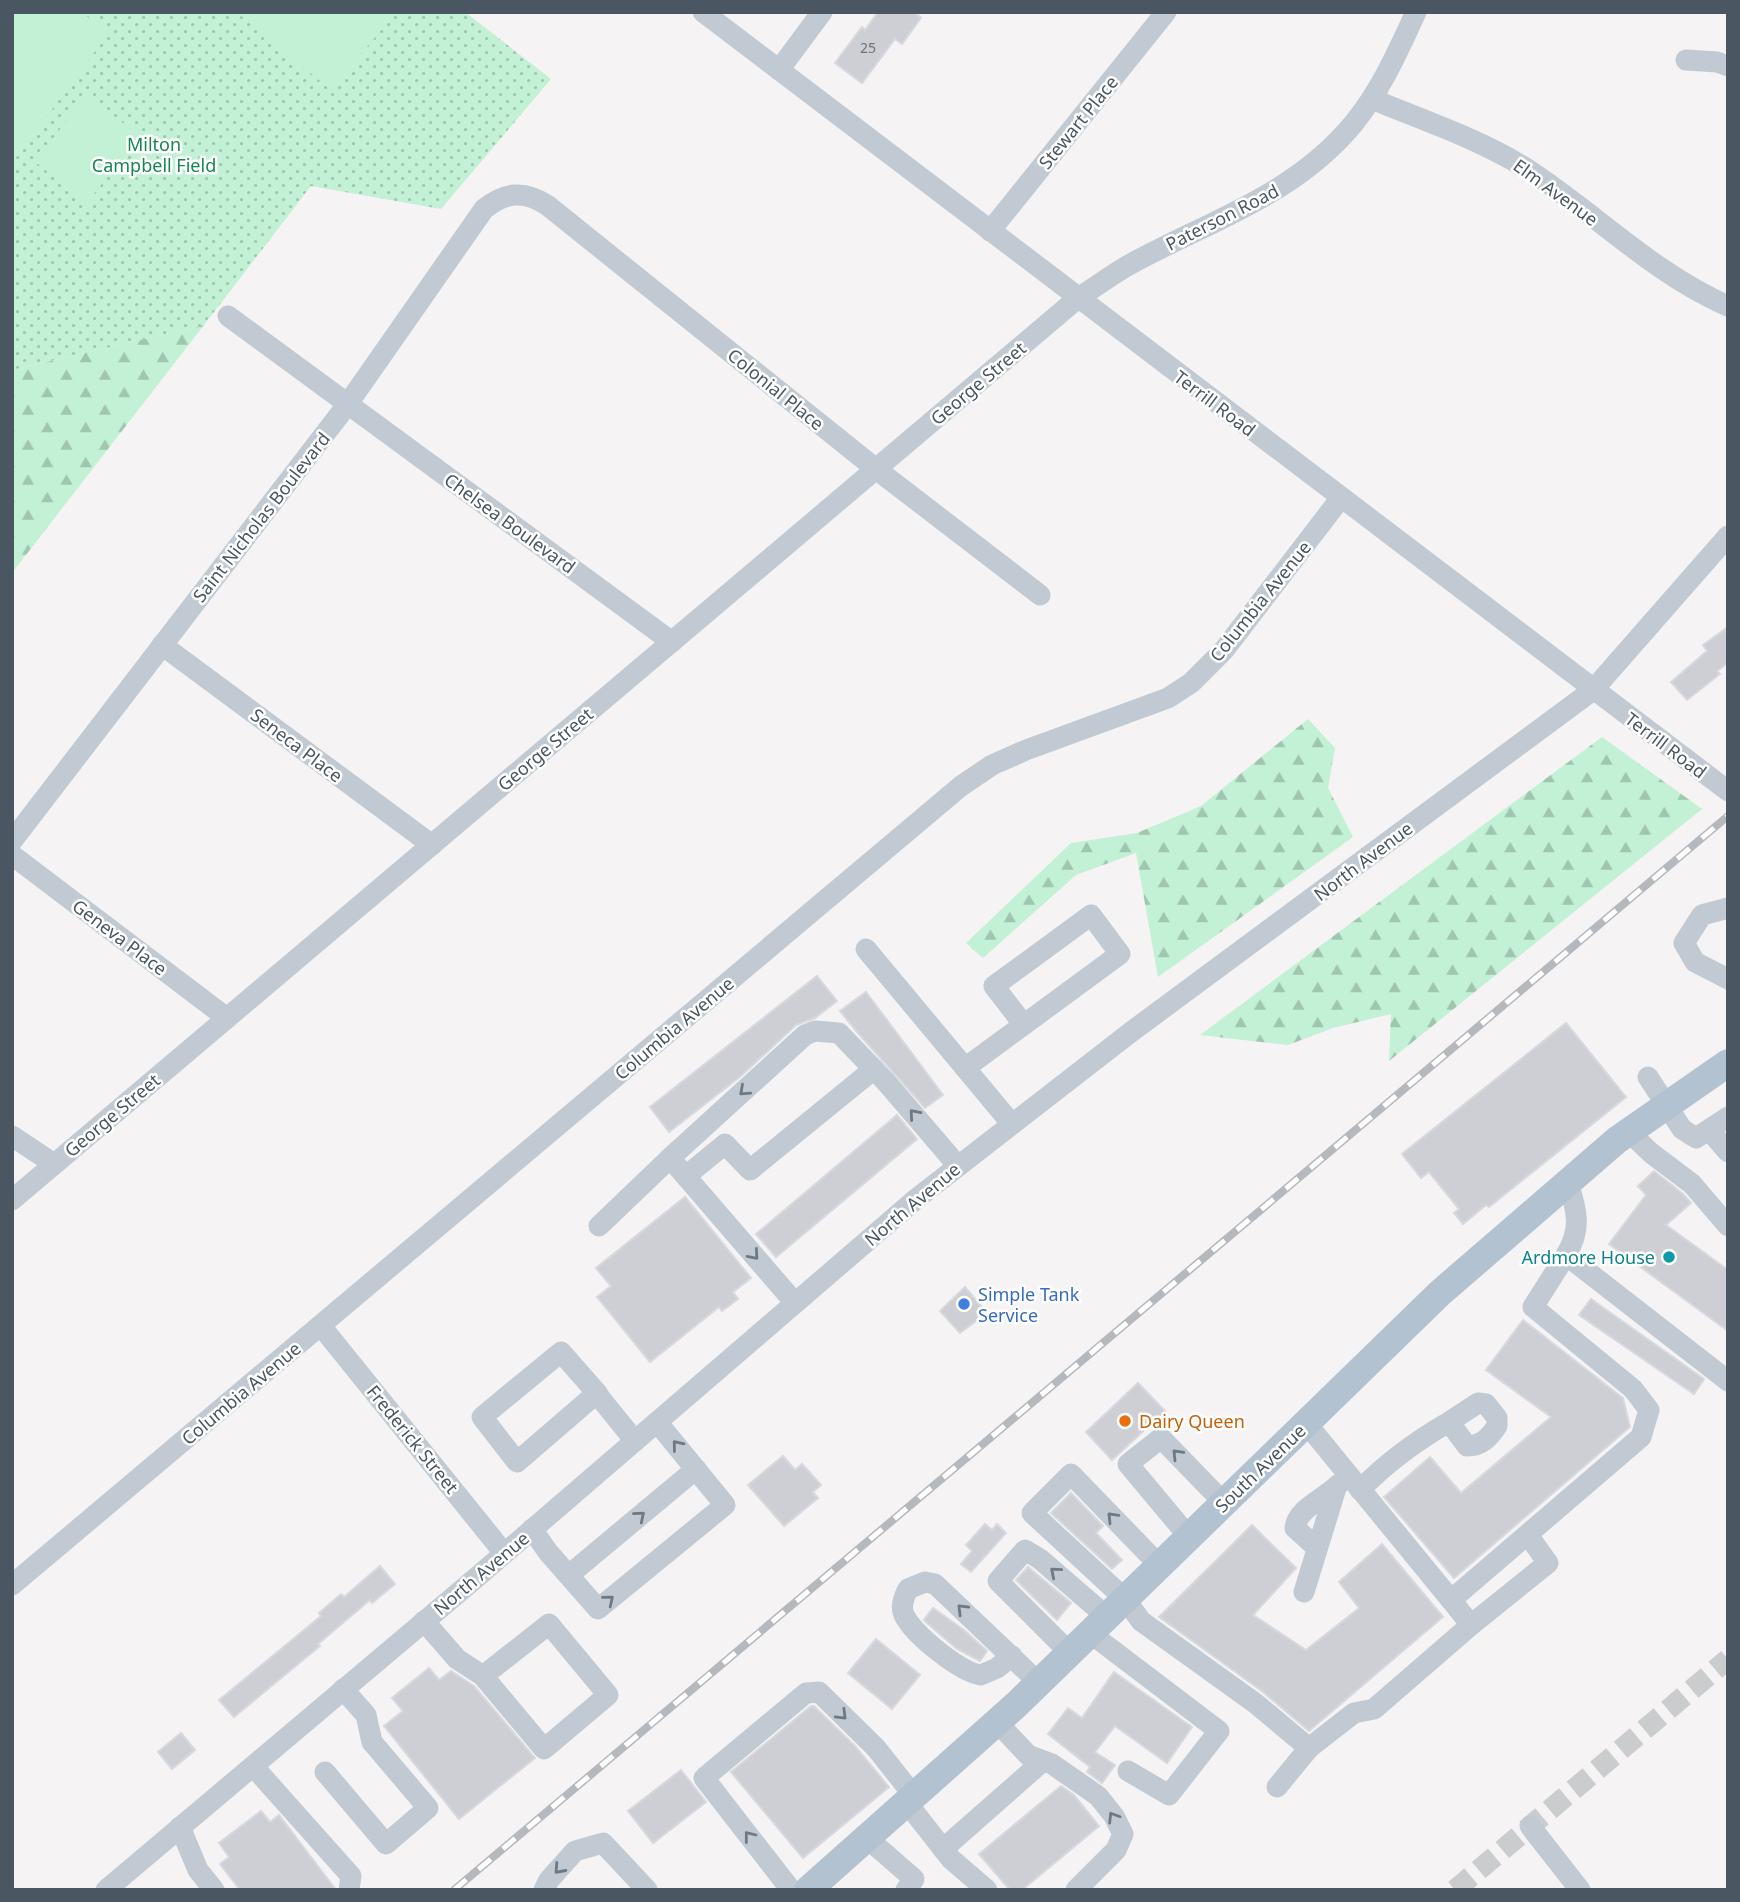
<svg xmlns="http://www.w3.org/2000/svg" width="1740" height="1902" viewBox="0 0 1740 1902" font-family="'Noto Sans',sans-serif">
	<style>
		.forest { fill: url(#forest-firs) }
		.park { fill: url(#park-dots) }
		.pitch { fill: #c3f1d5 }
		.building { fill: #cdcfd5; stroke: #d7d9de; stroke-width: 2 }
		.lines { fill: none; stroke-linecap: round; stroke-linejoin: round }
		.minor-tunnel { stroke: #caccce; stroke-width: 21; stroke-dasharray: 21 10; stroke-linecap: butt }
		.minor { stroke: #c1cad2; stroke-width: 21 }
		.major { stroke: #b3c2d1; stroke-width: 28 }
		.rail-casing { stroke: #b5b8bd; stroke-width: 8 }
		.rail { stroke: #fff; stroke-width: 5; stroke-dasharray: 16; stroke-linecap: butt }
		.oneway { stroke: #6e7983 }
		.culture-dot { fill: #0f9aa8; stroke: #fff; stroke-width: 2.5 }
		.shop-dot { fill: #3f7fe0; stroke: #fff; stroke-width: 2.5 }
		.food-dot { fill: #e8710a; stroke: #fff; stroke-width: 2.5 }
		.labels { text-anchor: middle; dominant-baseline: central; stroke-width: 5; stroke-linejoin: round; paint-order: stroke }
		.number-label { font-size: 14px; fill: #6b747e }
		.street-label { font-size: 18px; fill: #4a5661; stroke: #fff }
		.park-label { font-size: 18px; fill: #17864f; stroke: #fff }
		.culture-label { font-size: 18px; fill: #0d838f; stroke: #fff; text-anchor: end }
		.shop-label { font-size: 18px; fill: #366cbe; stroke: #fff; text-anchor: start }
		.food-label { font-size: 18px; fill: #c56008; stroke: #fff; text-anchor: start }
	</style>
	<defs>
		<pattern id="forest-firs" width="22" height="20" patternUnits="userSpaceOnUse" patternTransform="scale(1.75)"><rect width="22" height="20" fill="#c3f1d5"/><path d="M5 1l3.5 6h-7zM16 11l3.5 6h-7z" fill="#a0c6b0"/></pattern>
		<pattern id="park-dots" width="8" height="8" patternUnits="userSpaceOnUse" patternTransform="scale(1.75)"><rect width="8" height="8" fill="#c3f1d5"/><path d="M2 2h.1M6 6h.1" fill="none" stroke="#a0c6b0" stroke-width="1.8" stroke-linecap="round"/></pattern>
	</defs>
	<rect width="100%" height="100%" fill="#f5f3f3"/>
	<!-- forest -->
	<g class="forest">
		<polygon points="204,325 12,573 12,370"/>
		<polygon points="1308,719 1335,748 1328,788 1353,837 1158,977 1136,853 1076,875 983,958 966,943 1071,843 1137,833 1201,806"/>
		<polygon points="1602,737 1702,809 1389,1061 1391,1014 1333,1028 1288,1045 1200,1035"/>
	</g>
	<!-- park -->
	<polygon class="park" points="12,12 465,12 551,79 441,209 311,186 204,325 12,370"/>
	<!-- pitch -->
	<g class="pitch">
		<polygon points="12,12 81,12 109,33 12,163"/>
		<polygon points="244,12 396,12 331,90 241,16"/>
		<polygon points="86,95 139,135 88,202 35,162"/>
	</g>
	<!-- building -->
	<g class="building">
		<polygon points="878,12 914,12 921,18 902,44 895,39 862,83 835,63 862,27 865,30"/>
		<polygon points="1728,627 1728,663 1717,671 1720,674 1687,700 1671,682 1707,651 1703,645"/>
		<polygon points="817,976 837,1001 815,1018 796,1025 741,1076 669,1132 650,1107"/>
		<polygon points="866,992 943,1095 925,1108 857,1032 840,1011"/>
		<polygon points="1566,1023 1626,1097 1489,1207 1486,1205 1463,1224 1454,1213 1459,1209 1429,1172 1421,1178 1402,1154"/>
		<polygon points="897,1115 917,1139 776,1257 756,1234"/>
		<polygon points="1654,1171 1683,1194 1691,1203 1666,1225 1728,1270 1728,1331 1609,1244 1646,1195 1638,1186"/>
		<polygon points="685,1197 751,1278 733,1292 738,1299 722,1311 719,1307 650,1362 597,1297 611,1286 596,1268"/>
		<polygon points="965,1287 987,1313 960,1333 940,1311"/>
		<polygon points="1591,1299 1704,1379 1694,1394 1579,1315"/>
		<polygon points="1523,1320 1623,1398 1630,1427 1454,1578 1384,1497 1430,1457 1461,1493 1551,1417 1486,1370"/>
		<polygon points="1138,1383 1165,1411 1112,1460 1086,1432"/>
		<polygon points="783,1456 795,1470 802,1464 821,1485 813,1492 818,1498 784,1526 748,1485"/>
		<polygon points="1071,1493 1103,1526 1096,1533 1122,1560 1112,1569 1051,1513"/>
		<polygon points="985,1524 992,1530 997,1524 1006,1533 971,1572 961,1564 972,1551 966,1545"/>
		<polygon points="1252,1525 1296,1568 1253,1615 1306,1650 1359,1608 1339,1582 1382,1544 1443,1617 1309,1731 1263,1692 1159,1617"/>
		<polygon points="380,1566 395,1584 372,1603 370,1600 318,1644 320,1646 234,1717 219,1700 321,1616 319,1613 341,1594 344,1597"/>
		<polygon points="1028,1567 1071,1603 1057,1620 1016,1580"/>
		<polygon points="933,1608 964,1630 987,1651 980,1661 957,1649 927,1623 924,1620"/>
		<polygon points="876,1639 920,1675 892,1709 848,1673"/>
		<polygon points="429,1668 439,1680 451,1671 474,1686 535,1758 459,1819 384,1726 403,1711 392,1698"/>
		<polygon points="1114,1672 1192,1727 1167,1763 1115,1726 1095,1752 1115,1765 1102,1783 1087,1772 1090,1767 1048,1734 1068,1708 1082,1718"/>
		<polygon points="811,1706 814,1706 855,1746 889,1787 803,1858 731,1772"/>
		<polygon points="181,1733 195,1750 172,1769 158,1752"/>
		<polygon points="681,1770 706,1802 653,1843 628,1811"/>
		<polygon points="1061,1786 1074,1795 1099,1826 1022,1890 1010,1890 979,1854"/>
		<polygon points="261,1811 270,1822 279,1815 336,1890 240,1890 220,1864 229,1857 219,1843"/>
	</g>
	<g class="lines">
		<!-- minor-tunnel -->
		<polyline class="minor-tunnel" points="1455,1890 1728,1659"/>
		<!-- minor -->
		<g class="minor">
			<polyline points="703,12 1728,791"/>
			<polyline points="1686,60 1717,62 1728,66"/>
			<polyline points="779,70 822,12"/>
			<path d="M1372 99C1422 120 1477 138 1524 167 1593 211 1652 273 1728 306"/>
			<polyline points="990,231 1166,12"/>
			<polyline points="228,316 672,642"/>
			<polyline points="162,645 432,845"/>
			<path d="M12 841 347 405 484 209C505 192 524 190 547 205L876 469 1040 595"/>
			<polyline points="12,855 227,1018"/>
			<polyline points="1728,908 1702,915 1684,943 1695,962 1728,979"/>
			<polyline points="866,949 1011,1123"/>
			<polyline points="965,1068 1120,954 1091,915 994,986 1024,1025"/>
			<polyline points="1648,1077 1682,1129 1696,1138 1728,1117"/>
			<polyline points="1709,1130 1728,1152"/>
			<polyline points="1629,1132 1651,1153 1692,1184 1728,1226"/>
			<polyline points="12,1136 54,1164"/>
			<polyline points="686,1176 725,1144 750,1170 874,1069"/>
			<path d="M1568 1183C1577 1210 1582 1229 1566 1255L1728 1381"/>
			<path d="M12 1200 1078 298C1094 288 1110 276 1127 266 1208 221 1293 197 1354 123 1381 90 1398 51 1416 12"/>
			<polyline points="599,1226 670,1158"/>
			<polyline points="795,1303 670,1158 805,1035 815,1031 839,1033 886,1082 958,1166"/>
			<polyline points="321,1326 504,1553"/>
			<polyline points="597,1393 517,1462 482,1417 561,1352 597,1393 601,1399 635,1441"/>
			<polyline points="1306,1423 1451,1600 1641,1437 1649,1410 1633,1389 1533,1307 1566,1255"/>
			<path d="M1360 1490C1386 1463 1416 1441 1449 1422L1467 1446C1481 1446 1489 1438 1497 1426V1418L1486 1404 1478 1403 1449 1422"/>
			<polyline points="532,1529 548,1552 598,1609 725,1505 657,1422"/>
			<polyline points="1189,1537 1128,1464 1161,1438 1224,1503"/>
			<path d="M1317 1548 1295 1528C1297 1508 1326 1498 1339 1484"/>
			<polyline points="1160,1566 1071,1474 1032,1513 1125,1599 1141,1621 1255,1703 1309,1748 1354,1713 1374,1709 1471,1625 1451,1600"/>
			<polyline points="569,1575 696,1469"/>
			<polyline points="12,1585 961,786 992,765 1026,750 1168,698 1191,683 1224,650 1340,499"/>
			<polyline points="1304,1592 1336,1488"/>
			<polyline points="424,1621 457,1659 483,1676 549,1624 608,1695 544,1749 483,1676"/>
			<polyline points="1471,1625 1548,1563 1528,1535"/>
			<polyline points="1090,1633 1219,1731 1169,1795 1128,1771"/>
			<polyline points="1070,1653 998,1581 1025,1550 1040,1559 1107,1617"/>
			<path d="M1012 1656 997 1668 981 1675C960 1672 914 1635 904 1615 900 1606 904 1597 908 1589L925 1582 935 1584 1039 1683"/>
			<polyline points="997,1722 1028,1755 1052,1764 1098,1796 1114,1816 1123,1834 1116,1850 1076,1890"/>
			<polyline points="253,1766 351,1876 349,1890"/>
			<polyline points="325,1772 386,1844 428,1808 372,1742 366,1715 343,1689"/>
			<polyline points="1277,1787 1309,1748"/>
			<polyline points="907,1803 951,1859 987,1890"/>
			<polyline points="1530,1826 1580,1890"/>
			<polyline points="180,1827 198,1870 214,1890"/>
			<polyline points="867,1838 914,1879 906,1890"/>
			<polyline points="943,1849 1043,1761"/>
			<polyline points="106,1890 477,1577 916,1199 1131,1032 1593,690 1728,536"/>
			<polyline points="544,1890 549,1880 575,1851 603,1843 647,1890"/>
			<polyline points="791,1890 704,1778 806,1693 819,1692 876,1748 914,1796"/>
		</g>
		<!-- major -->
		<polyline class="major" points="808,1890 1016,1705 1440,1293 1617,1140 1728,1063"/>
		<!-- rail casing -->
		<g class="rail-casing">
			<polyline id="rail" points="454,1890 1728,816"/>
		</g>
		<!-- rail -->
		<use href="#rail" class="rail"/>
	</g>
	<!-- one-way arrows -->
	<defs><path id="oneway-chevron" d="M-2-3.5L2.5 0L-2 3.5" fill="none" stroke-width="1.6" stroke-linecap="round" stroke-linejoin="round" transform="scale(1.75)"/></defs>
	<g class="oneway">
		<use href="#oneway-chevron" transform="translate(744 1091) rotate(138)"/>
		<use href="#oneway-chevron" transform="translate(914 1114) rotate(-131)"/>
		<use href="#oneway-chevron" transform="translate(754 1255) rotate(49)"/>
		<use href="#oneway-chevron" transform="translate(677 1445) rotate(-129)"/>
		<use href="#oneway-chevron" transform="translate(1177 1454) rotate(-134)"/>
		<use href="#oneway-chevron" transform="translate(640 1516) rotate(-40)"/>
		<use href="#oneway-chevron" transform="translate(1112 1517) rotate(-134)"/>
		<use href="#oneway-chevron" transform="translate(1055 1572) rotate(-139)"/>
		<use href="#oneway-chevron" transform="translate(609 1600) rotate(-39)"/>
		<use href="#oneway-chevron" transform="translate(962 1609) rotate(-135)"/>
		<use href="#oneway-chevron" transform="translate(842 1715) rotate(45)"/>
		<use href="#oneway-chevron" transform="translate(1113 1817) rotate(-122)"/>
		<use href="#oneway-chevron" transform="translate(749 1836) rotate(-128)"/>
		<use href="#oneway-chevron" transform="translate(559 1869) rotate(132)"/>
	</g>
	<!-- markers -->
	<circle class="culture-dot" cx="1669" cy="1257" r="7"/>
	<circle class="shop-dot" cx="964" cy="1304" r="7"/>
	<circle class="food-dot" cx="1125" cy="1421" r="7"/>
	<g class="labels">
		<!-- number labels -->
		<g class="number-label">
			<text x="868" y="47">25</text>
		</g>
		<!-- street labels -->
		<g class="street-label">
			<text transform="translate(1078 122) rotate(-51)">Stewart Place</text>
			<text transform="translate(1556 192) rotate(36)">Elm Avenue</text>
			<text transform="translate(1222 217) rotate(-27)">Paterson Road</text>
			<text transform="translate(978 383) rotate(-40)">George Street</text>
			<text transform="translate(776 389) rotate(39)">Colonial Place</text>
			<text transform="translate(1215 403) rotate(37)">Terrill Road</text>
			<text transform="translate(261 517) rotate(-52)">Saint Nicholas Boulevard</text>
			<text transform="translate(510 523) rotate(36)">Chelsea Boulevard</text>
			<text transform="translate(1260 601) rotate(-51)">Columbia Avenue</text>
			<text transform="translate(297 745) rotate(37)">Seneca Place</text>
			<text transform="translate(1666 745) rotate(37)">Terrill Road</text>
			<text transform="translate(545 749) rotate(-40)">George Street</text>
			<text transform="translate(1363 861) rotate(-37)">North Avenue</text>
			<text transform="translate(120 937) rotate(37)">Geneva Place</text>
			<text transform="translate(674 1028) rotate(-40)">Columbia Avenue</text>
			<text transform="translate(112 1115) rotate(-40)">George Street</text>
			<text transform="translate(912 1204) rotate(-40)">North Avenue</text>
			<text transform="translate(241 1393) rotate(-40)">Columbia Avenue</text>
			<text transform="translate(413 1439) rotate(51)">Frederick Street</text>
			<text transform="translate(1260 1468) rotate(-44)">South Avenue</text>
			<text transform="translate(481 1573) rotate(-40)">North Avenue</text>
		</g>
		<!-- park labels -->
		<g class="park-label">
			<text x="154" y="144">Milton<tspan x="154" dy="21">Campbell Field</tspan></text>
		</g>
		<!-- culture labels -->
		<g class="culture-label">
			<text x="1655" y="1257">Ardmore House</text>
		</g>
		<!-- shop labels -->
		<g class="shop-label">
			<text x="978" y="1294">Simple Tank<tspan x="978" dy="21">Service</tspan></text>
		</g>
		<!-- food labels -->
		<g class="food-label">
			<text x="1139" y="1421">Dairy Queen</text>
		</g>
	</g>
	<!-- border -->
	<rect width="1740" height="1902" fill="none" stroke="#4a5661" stroke-width="28"/>
</svg>
